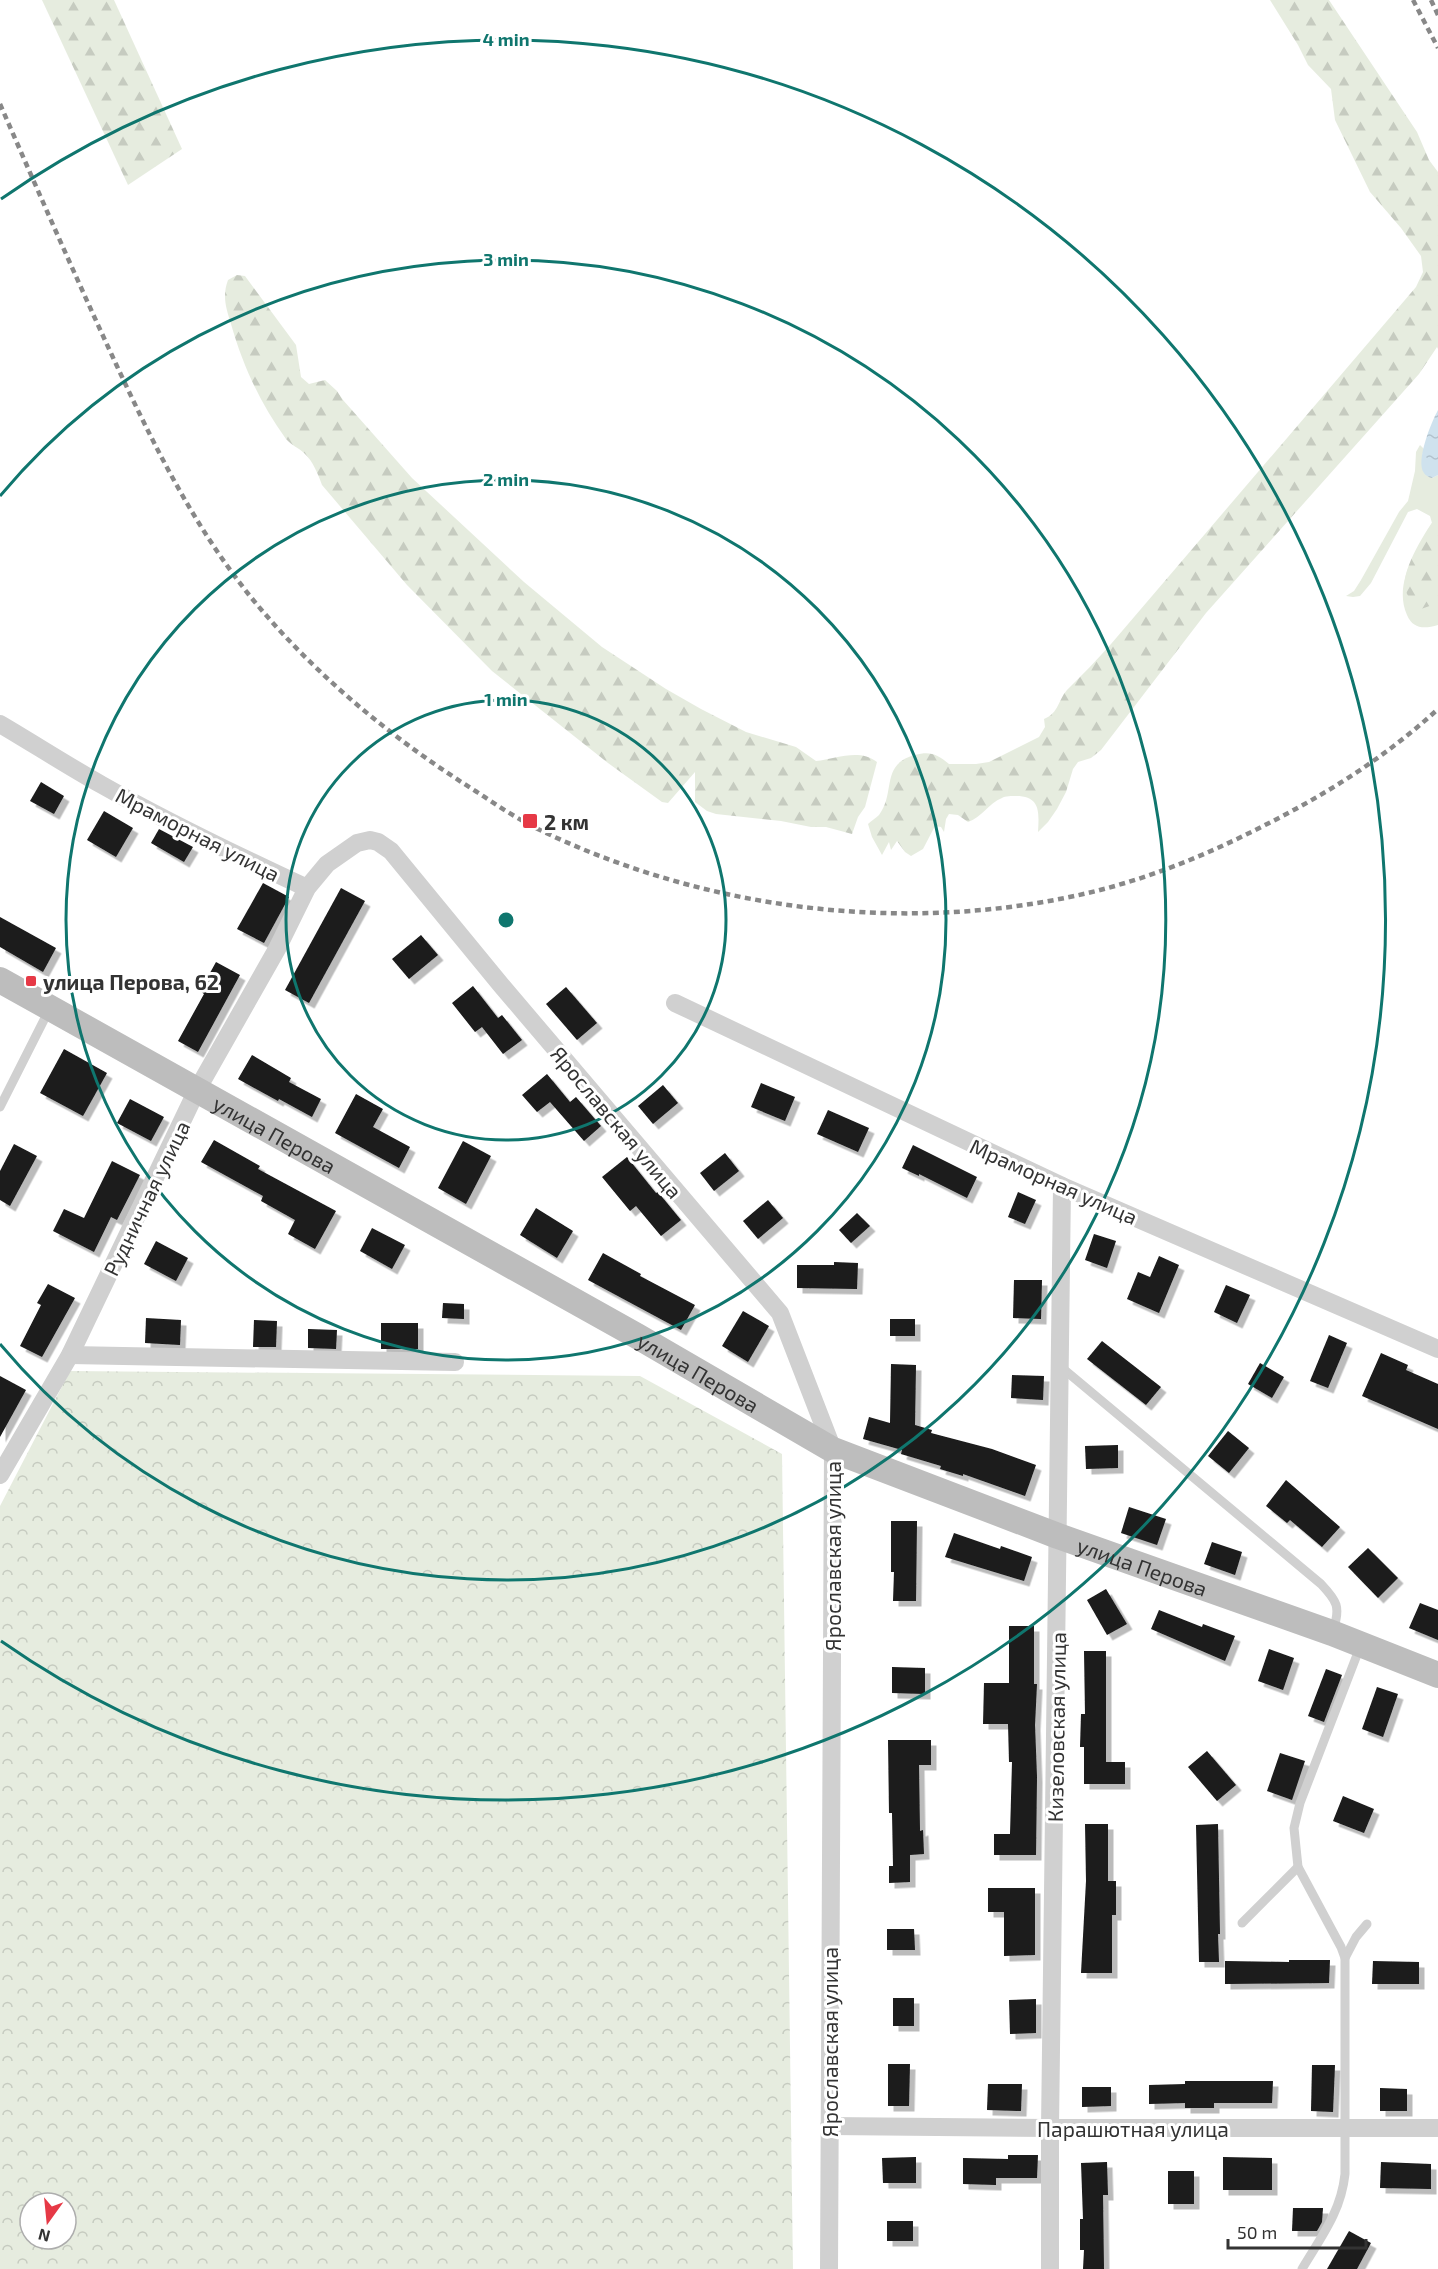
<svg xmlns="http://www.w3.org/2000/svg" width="1438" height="2269" viewBox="0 0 1438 2269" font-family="'Exo 2',sans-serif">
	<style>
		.green { fill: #e6ecdf }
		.forest { fill: url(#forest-firs) }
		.park { fill: url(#park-crowns); fill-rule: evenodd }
		.water { fill: url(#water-ripples) }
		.building { fill: #1a1a1a; filter: url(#shadow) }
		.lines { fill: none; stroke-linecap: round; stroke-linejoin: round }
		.service { stroke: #d0d0d0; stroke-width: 9 }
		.minor { stroke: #d0d0d0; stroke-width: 18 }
		.secondary { stroke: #bdbdbd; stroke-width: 26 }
		.rail { stroke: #888; stroke-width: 4.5; stroke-dasharray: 6 4.5; stroke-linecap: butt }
		.ring { fill: none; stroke: #0f766e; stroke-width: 3 }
		.poi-dot { fill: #e63946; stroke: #fff; stroke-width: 2 }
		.labels { text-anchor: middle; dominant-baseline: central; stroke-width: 6; stroke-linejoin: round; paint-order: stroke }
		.poi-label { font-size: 21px; font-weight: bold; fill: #333; stroke: #fff; text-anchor: start }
		.street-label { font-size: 21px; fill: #333; stroke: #fff }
		.centre { fill: #0f766e; stroke: #fff; stroke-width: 3 }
		.ring-label { font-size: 18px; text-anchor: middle; font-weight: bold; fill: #0f766e; stroke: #fff; stroke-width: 6; stroke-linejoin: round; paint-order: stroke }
	</style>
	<defs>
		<pattern id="forest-firs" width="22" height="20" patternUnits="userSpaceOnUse" patternTransform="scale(1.5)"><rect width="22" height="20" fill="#e6ecdf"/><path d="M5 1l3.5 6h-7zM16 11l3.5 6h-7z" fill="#c6cbc0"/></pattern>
		<pattern id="park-crowns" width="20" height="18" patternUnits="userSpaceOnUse" patternTransform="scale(1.5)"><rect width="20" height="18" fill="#e6ecdf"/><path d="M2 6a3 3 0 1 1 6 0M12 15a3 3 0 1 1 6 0" fill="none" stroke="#c6cbc0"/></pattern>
		<pattern id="water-ripples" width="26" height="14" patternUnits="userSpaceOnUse" patternTransform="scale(1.5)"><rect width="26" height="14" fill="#cfe2ee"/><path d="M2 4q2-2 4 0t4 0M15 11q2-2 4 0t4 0" fill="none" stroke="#b2c2cd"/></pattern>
		<filter id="shadow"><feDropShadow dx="5.5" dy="5.5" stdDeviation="0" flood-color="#0004"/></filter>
	</defs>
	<rect width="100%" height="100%" fill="#fff"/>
	<!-- green -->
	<path class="green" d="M1420 445 1424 449 1422 456 1432 478 1438 475V625C1424 629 1413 629 1407 615 1393 584 1417 549 1432 523L1430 516 1417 509 1408 512 1371 583 1360 596 1353 597 1346 596 1354 591 1361 580 1399 512 1408 501 1415 471 1416 452Z"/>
	<!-- forest -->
	<g class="forest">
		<polygon points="42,0 114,0 182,149 128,185"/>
		<path d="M1270 0H1329L1417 132 1429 160 1438 172V349L1437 347 1419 374 1206 613 1101 750 1091 758 1078 762 1073 769 1066 792 1057 809 1048 822 1038 832C1039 813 1041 796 1016 796 1012 796 1005 796 1002 798 989 803 981 818 968 822L958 815 949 814 946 819 944 832 941 827 935 826 923 849 911 856 905 852 897 841 891 850 889 842 882 855 872 837 868 824C871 821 876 818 879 815 896 793 880 764 915 755 930 751 937 754 949 764H976L989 762 1039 737 1045 727 1044 719C1059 713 1058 700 1067 690 1082 675 1097 660 1111 644L1416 287 1423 272 1421 256 1401 228 1370 192 1335 120 1331 89 1308 65 1298 45Z"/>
		<path d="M237 275 245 276 296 345 301 377 309 384 325 380 337 391 343 400 412 478 524 582 602 647 666 689 701 709 746 732 796 747 816 761C836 759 859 748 877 762L865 807 858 817 852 834 826 827H811L781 821 716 814 707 811 695 802V772L668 803 662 802 608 763 492 671 407 585 322 485C318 474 313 461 304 453 299 448 291 445 286 439 260 403 243 366 231 324 226 308 222 296 228 280Z"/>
		<path d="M1438 514V603L1421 609C1414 603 1406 597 1405 587 1402 568 1427 529 1438 514Z"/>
	</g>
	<!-- park -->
	<path class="park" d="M70 1371 640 1376 782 1454 793 2269H0V1506ZM30 2203H66V2239H30Z"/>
	<!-- water -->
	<path class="water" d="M1438 410V475L1432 478C1430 478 1425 475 1424 473 1415 461 1432 421 1438 410Z"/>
	<!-- building -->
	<g class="building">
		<polygon points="41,782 64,796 54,814 30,801"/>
		<polygon points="104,811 133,828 116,857 87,840"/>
		<polygon points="159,829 193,847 184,862 151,843"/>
		<polygon points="263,883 289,897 264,943 237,929"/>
		<polygon points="341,888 365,901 309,1003 285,990"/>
		<polygon points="0,917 56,948 43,972 0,947"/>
		<polygon points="421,935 438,955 409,979 392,959"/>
		<polygon points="216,962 240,975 198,1052 178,1041 204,994 200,991"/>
		<polygon points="473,986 498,1018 502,1015 522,1040 503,1054 482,1027 475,1032 452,1003"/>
		<polygon points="566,987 597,1023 577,1040 546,1004"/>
		<polygon points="64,1049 107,1073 83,1116 40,1093"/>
		<polygon points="252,1055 291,1078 289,1082 321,1099 312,1117 279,1099 278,1101 238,1079"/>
		<polygon points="547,1074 570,1102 576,1097 601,1126 584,1141 550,1102 537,1112 522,1095"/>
		<polygon points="761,1083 795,1097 785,1121 751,1107"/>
		<polygon points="663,1085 678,1103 653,1124 638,1106"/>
		<polygon points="356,1094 383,1109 373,1127 410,1147 399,1168 335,1133"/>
		<polygon points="130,1099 164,1117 151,1141 117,1123"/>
		<polygon points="828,1110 869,1128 858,1152 817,1134"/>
		<polygon points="214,1140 260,1166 258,1169 336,1211 315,1249 288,1234 295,1220 261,1201 263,1196 201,1162"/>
		<polygon points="463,1141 491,1156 466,1204 438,1188"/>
		<polygon points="14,1144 37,1156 10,1206 0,1200 0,1171"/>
		<polygon points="913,1145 977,1177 967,1198 919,1174 919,1176 902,1168"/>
		<polygon points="725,1153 739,1171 714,1191 700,1173"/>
		<polygon points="627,1157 656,1193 658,1192 681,1220 661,1236 636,1206 630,1211 602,1177"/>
		<polygon points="112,1161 140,1175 117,1220 111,1217 94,1252 53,1231 64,1209 84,1218"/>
		<polygon points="1018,1192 1036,1200 1025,1224 1008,1217"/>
		<polygon points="768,1200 783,1218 758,1239 743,1221"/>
		<polygon points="536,1208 573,1231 557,1258 520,1235"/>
		<polygon points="857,1213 870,1226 851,1243 839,1230"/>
		<polygon points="372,1228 405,1245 392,1269 360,1251"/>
		<polygon points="1094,1234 1116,1241 1107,1268 1085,1260"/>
		<polygon points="156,1241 188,1258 176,1281 144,1264"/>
		<polygon points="603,1253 641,1274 640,1276 695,1305 681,1330 588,1280"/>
		<polygon points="1159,1256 1179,1265 1159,1313 1127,1299 1138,1272 1150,1277"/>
		<polygon points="834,1262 858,1263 857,1289 797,1288 797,1265 834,1265"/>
		<polygon points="1014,1280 1042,1280 1041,1319 1013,1318"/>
		<polygon points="48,1284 75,1298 42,1357 20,1346 41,1305 37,1303"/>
		<polygon points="1226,1285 1250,1295 1237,1323 1214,1312"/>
		<polygon points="443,1303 464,1304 464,1319 442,1318"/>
		<polygon points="743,1311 769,1326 748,1362 722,1346"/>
		<polygon points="146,1318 181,1320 180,1345 145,1343"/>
		<rect x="890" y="1319" width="25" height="17"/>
		<polygon points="254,1320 277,1321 276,1347 253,1347"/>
		<rect x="381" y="1323" width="37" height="26"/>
		<polygon points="308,1329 337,1330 336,1349 308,1348"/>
		<polygon points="1329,1335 1347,1343 1328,1388 1310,1381"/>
		<polygon points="1102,1341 1161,1387 1146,1405 1087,1359"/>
		<polygon points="1381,1353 1408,1365 1406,1370 1438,1384 1438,1429 1362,1396"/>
		<polygon points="1260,1363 1284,1377 1272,1398 1248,1384"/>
		<polygon points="891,1364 916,1365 915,1425 932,1430 931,1433 992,1449 1036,1465 1025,1496 963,1474 963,1476 940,1469 941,1466 901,1454 902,1450 863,1439 869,1417 890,1423"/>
		<polygon points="1012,1375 1044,1376 1043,1400 1011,1398"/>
		<polygon points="0,1376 26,1390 0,1437"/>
		<polygon points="1228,1431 1249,1448 1229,1473 1208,1456"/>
		<polygon points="1118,1445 1118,1468 1086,1469 1085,1446"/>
		<polygon points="1286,1480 1340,1527 1322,1547 1290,1520 1287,1523 1266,1506"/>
		<polygon points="1129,1507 1166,1519 1157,1545 1121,1533"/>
		<polygon points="891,1521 917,1521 916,1601 893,1601 894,1572 891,1572"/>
		<polygon points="954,1533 1000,1549 1001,1546 1032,1557 1024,1581 945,1557"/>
		<polygon points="1212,1542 1242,1552 1235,1575 1204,1564"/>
		<polygon points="1368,1548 1398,1578 1378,1598 1348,1567"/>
		<polygon points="1106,1589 1127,1624 1107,1635 1087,1600"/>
		<polygon points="1420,1603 1438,1610 1438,1640 1409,1628"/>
		<polygon points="1159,1610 1202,1627 1203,1624 1235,1636 1225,1661 1151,1629"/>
		<polygon points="1009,1626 1034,1626 1034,1684 1037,1684 1035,1725 1037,1777 1036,1855 994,1855 994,1834 1010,1834 1012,1762 1009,1762 1008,1724 983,1724 984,1683 1009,1683"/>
		<polygon points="1269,1649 1294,1658 1283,1690 1258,1681"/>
		<polygon points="1084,1651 1106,1651 1106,1762 1125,1762 1125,1784 1084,1784 1084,1747 1080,1747 1081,1714 1085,1714"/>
		<polygon points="892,1667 925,1668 925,1694 892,1693"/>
		<polygon points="1326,1669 1342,1675 1324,1722 1308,1716"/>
		<polygon points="1377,1687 1398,1694 1383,1737 1362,1729"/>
		<polygon points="888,1740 931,1740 931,1765 919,1765 920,1831 923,1830 924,1854 910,1855 910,1882 889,1883 889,1866 893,1866 892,1813 889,1813"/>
		<polygon points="1207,1751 1236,1785 1217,1801 1188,1767"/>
		<polygon points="1280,1753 1305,1761 1292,1800 1267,1791"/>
		<polygon points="1343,1796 1374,1809 1364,1833 1333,1821"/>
		<polygon points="1085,1824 1108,1824 1108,1881 1116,1881 1116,1915 1112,1915 1112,1973 1081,1973 1086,1881"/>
		<polygon points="1218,1824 1220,1934 1218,1934 1219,1962 1199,1962 1196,1825"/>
		<polygon points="988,1888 1035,1888 1035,1955 1004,1956 1004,1912 988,1912"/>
		<polygon points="887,1929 914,1929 915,1950 887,1950"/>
		<polygon points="1289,1960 1330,1960 1329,1983 1225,1984 1225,1961 1289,1962"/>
		<polygon points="1373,1961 1419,1962 1419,1984 1372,1984"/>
		<rect x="893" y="1998" width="21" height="28"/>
		<polygon points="1036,1999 1036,2033 1010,2034 1009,2000"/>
		<polygon points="888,2064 910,2064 909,2106 888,2106"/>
		<polygon points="1312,2065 1335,2065 1333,2112 1311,2111"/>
		<polygon points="1185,2081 1273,2081 1272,2103 1214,2103 1214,2108 1185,2108 1185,2103 1149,2104 1149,2085 1185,2084"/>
		<polygon points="988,2084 1022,2084 1021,2111 987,2110"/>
		<polygon points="1082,2087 1111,2087 1111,2106 1082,2107"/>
		<polygon points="1380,2088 1407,2089 1407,2111 1380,2111"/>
		<polygon points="1008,2155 1038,2155 1037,2178 996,2178 996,2185 963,2184 963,2158 1008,2159"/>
		<polygon points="916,2157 916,2183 883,2183 882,2158"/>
		<polygon points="1223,2157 1272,2158 1272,2190 1223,2190"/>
		<polygon points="1107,2162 1108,2195 1103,2195 1104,2269 1083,2269 1084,2250 1080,2250 1080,2219 1083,2219 1081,2163"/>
		<polygon points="1381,2162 1431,2164 1431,2189 1380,2188"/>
		<rect x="1168" y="2171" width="26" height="33"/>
		<polygon points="1293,2208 1323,2208 1322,2222 1317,2231 1292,2231"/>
		<rect x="887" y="2221" width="26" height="20"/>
		<polygon points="1349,2231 1371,2243 1357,2269 1327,2269"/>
	</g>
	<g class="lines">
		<!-- service -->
		<g class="service">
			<polyline points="0,1107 49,1010"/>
			<path d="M1061 1367 1321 1584C1337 1601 1341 1607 1333 1630"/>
			<polyline points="1242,1923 1298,1867"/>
			<polyline points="1345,1958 1356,1937 1367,1924"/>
			<path d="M1302 2269C1321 2237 1341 2212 1345 2174V1958L1341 1947 1298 1867 1294 1828 1300 1803 1360 1647"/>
		</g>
		<!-- minor -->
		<g class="minor">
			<path d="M0 724C34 744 68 766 102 785 169 823 238 856 307 888"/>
			<polyline points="675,1003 1062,1186 1438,1349"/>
			<polyline points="70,1355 455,1362"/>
			<polyline points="0,1475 70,1355 197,1090 277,949 307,888 327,864 357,843 370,840 378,842 391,851 501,985 780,1313 833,1450 829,2269"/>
			<polyline points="829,2126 1050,2128 1438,2128"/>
			<polyline points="1050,2269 1050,2128 1062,1186"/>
		</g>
		<!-- secondary -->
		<path class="secondary" id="s1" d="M0 980 637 1336 833 1450 1058 1536 1332 1633 1438 1675"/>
		<!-- rail -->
		<g class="rail">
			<polyline points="1413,0 1438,48"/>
			<polyline points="1431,0 1438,15"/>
			<path d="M0 104C38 191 76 278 116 364 155 448 196 530 254 601 317 677 394 740 477 792 498 806 519 820 542 831 709 911 907 935 1088 893 1151 878 1209 854 1265 825 1327 794 1387 756 1438 709"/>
		</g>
	</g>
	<!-- distance rings -->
	<g class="ring">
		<circle cx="506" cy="920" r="220"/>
		<circle cx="506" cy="920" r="440"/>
		<path d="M0 496A660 660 0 1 1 0 1344"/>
		<path d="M1 199A880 880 0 1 1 1 1641"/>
	</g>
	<!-- markers -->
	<g class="poi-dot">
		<rect x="522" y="813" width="16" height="16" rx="3"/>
		<rect x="25" y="975" width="12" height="12" rx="3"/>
	</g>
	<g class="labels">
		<!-- poi labels -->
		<g class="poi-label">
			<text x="544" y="821">2 км</text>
			<text x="43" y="981">улица Перова, 62</text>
		</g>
		<!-- street labels -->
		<g class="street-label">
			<text transform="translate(198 834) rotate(27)">Мраморная улица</text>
			<text transform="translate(617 1122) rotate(50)">Ярославская улица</text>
			<text stroke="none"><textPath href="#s1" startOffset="315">улица Перова</textPath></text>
			<text transform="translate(1054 1181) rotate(24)">Мраморная улица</text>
			<text transform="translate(146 1198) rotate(-64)">Рудничная улица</text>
			<text stroke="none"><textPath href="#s1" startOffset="801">улица Перова</textPath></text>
			<text transform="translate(832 1556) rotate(-90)">Ярославская улица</text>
			<text stroke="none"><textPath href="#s1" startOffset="1287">улица Перова</textPath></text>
			<text transform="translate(1056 1727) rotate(-89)">Кизеловская улица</text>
			<text transform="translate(829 2042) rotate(-90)">Ярославская улица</text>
			<text x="1133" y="2128">Парашютная улица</text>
		</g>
	</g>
	<circle cx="506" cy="920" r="9" class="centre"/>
	<g class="ring-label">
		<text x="506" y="46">4 min</text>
		<text x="506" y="266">3 min</text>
		<text x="506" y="486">2 min</text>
		<text x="506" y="706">1 min</text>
	</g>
	<!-- north arrow -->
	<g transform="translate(48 2221) rotate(195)"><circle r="28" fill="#ffffff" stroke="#adadad" stroke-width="1.5"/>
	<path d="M0-4.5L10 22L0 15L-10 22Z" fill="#e63946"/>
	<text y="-9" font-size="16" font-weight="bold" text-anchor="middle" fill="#333333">N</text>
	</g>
	<!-- scale -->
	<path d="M1228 2239v9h138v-9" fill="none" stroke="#333333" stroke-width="3"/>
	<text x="1237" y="2239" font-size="18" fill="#333333" stroke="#ffffff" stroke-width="4.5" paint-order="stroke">50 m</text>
</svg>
